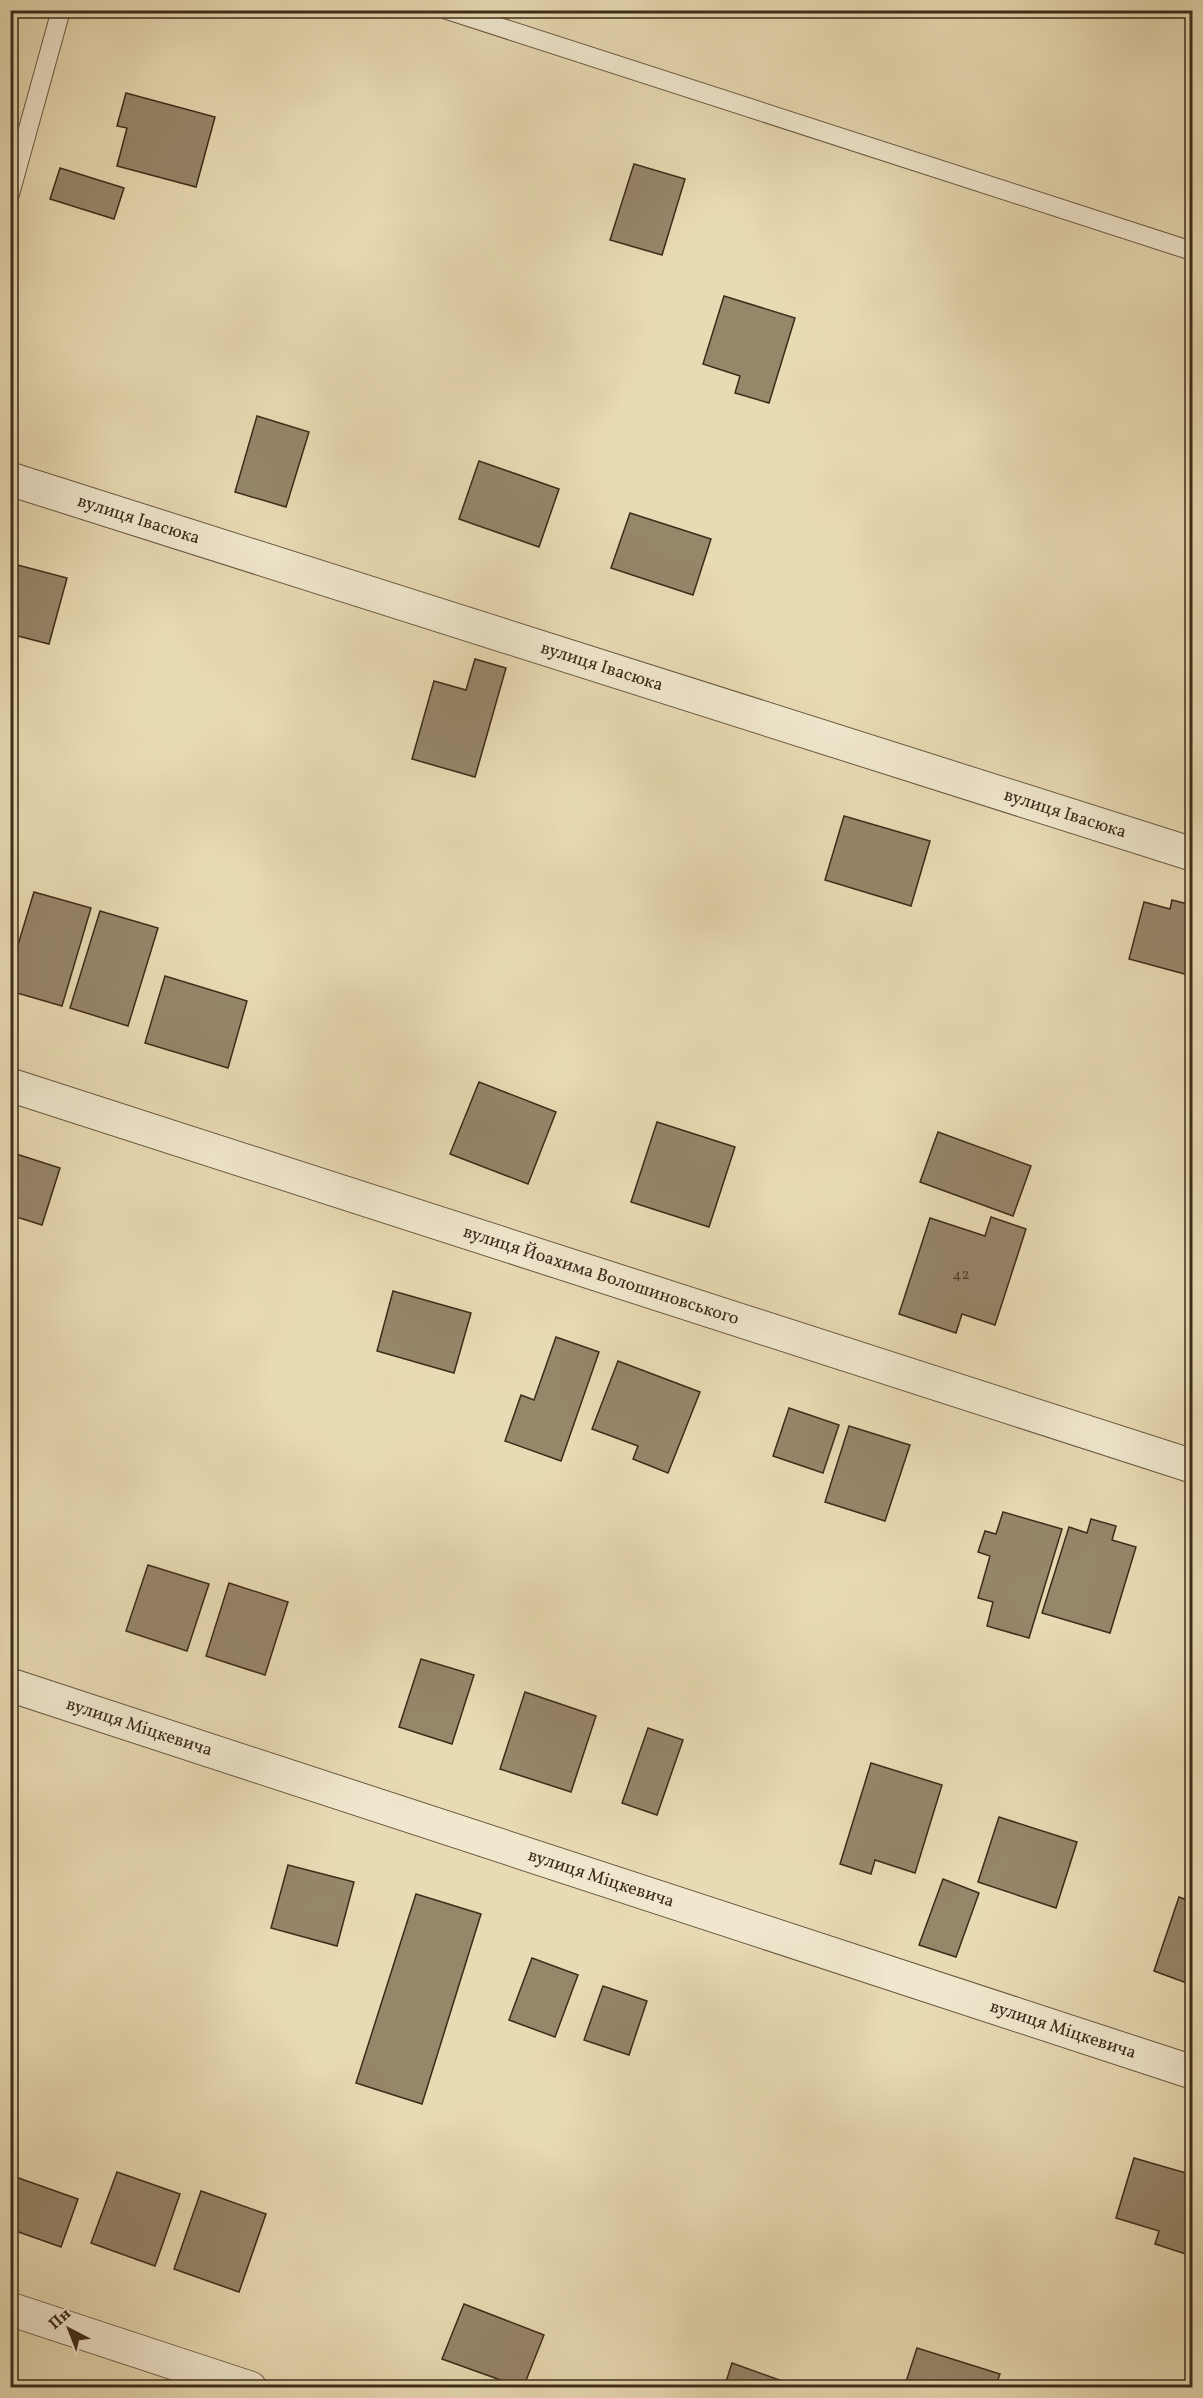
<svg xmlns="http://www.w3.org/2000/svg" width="1203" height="2398" viewBox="0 0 1203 2398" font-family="Vollkorn,serif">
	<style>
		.building { fill: #96866a; stroke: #3d2c1a; stroke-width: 1.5 }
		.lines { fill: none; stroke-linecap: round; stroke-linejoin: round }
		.service-casing { stroke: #685840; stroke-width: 20 }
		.minor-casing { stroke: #685840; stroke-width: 35 }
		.service { stroke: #f0e7ce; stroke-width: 18 }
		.minor { stroke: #f0e7ce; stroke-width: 33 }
		.labels { text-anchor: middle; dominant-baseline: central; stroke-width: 4.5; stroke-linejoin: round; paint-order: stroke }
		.number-label { font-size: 15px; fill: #53422e }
		.street-label { font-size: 18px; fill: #3d2c1a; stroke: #f0e7ce }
	</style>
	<rect width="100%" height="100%" fill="#e8dab3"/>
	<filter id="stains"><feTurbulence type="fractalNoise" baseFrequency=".00333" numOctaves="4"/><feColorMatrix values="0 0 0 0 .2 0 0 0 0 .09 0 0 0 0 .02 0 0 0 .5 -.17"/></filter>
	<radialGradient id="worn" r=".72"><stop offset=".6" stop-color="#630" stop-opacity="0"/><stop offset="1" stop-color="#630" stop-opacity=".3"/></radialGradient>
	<!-- building -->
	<g class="building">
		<polygon points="126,93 215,117 196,187 117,166 127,128 117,126"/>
		<polygon points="634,164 685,179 662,255 610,240"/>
		<polygon points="60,168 124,188 114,219 50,199"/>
		<polygon points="724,296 795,318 769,403 735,393 740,376 703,364"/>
		<polygon points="257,416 309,432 286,507 235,492"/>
		<polygon points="479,461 559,489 539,547 459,519"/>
		<polygon points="630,513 711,539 693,595 611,568"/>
		<polygon points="10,563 67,578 49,644 10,634"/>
		<polygon points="475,659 506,668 475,777 412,759 434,681 466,690"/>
		<polygon points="844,816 930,841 911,906 825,880"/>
		<polygon points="34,892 91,908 62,1006 10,991 10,971"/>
		<polygon points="1172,900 1192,905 1192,976 1129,959 1144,902 1170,909"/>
		<polygon points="100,911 158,928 128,1026 70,1008"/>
		<polygon points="165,976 247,1001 228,1068 145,1043"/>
		<polygon points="479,1082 556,1112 528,1184 450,1154"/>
		<polygon points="657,1122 735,1147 709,1227 631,1202"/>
		<polygon points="938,1132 1031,1166 1013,1216 920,1182"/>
		<polygon points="10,1152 60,1168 42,1225 10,1215"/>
		<polygon points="991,1217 1026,1229 995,1325 962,1314 956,1333 899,1314 930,1218 985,1236"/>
		<polygon points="393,1291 471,1313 454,1373 377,1351"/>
		<polygon points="556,1337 599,1352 561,1461 505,1441 521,1395 534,1400"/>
		<polygon points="618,1361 700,1392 668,1473 633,1459 638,1446 592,1429"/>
		<polygon points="789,1408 839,1425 823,1473 773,1456"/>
		<polygon points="849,1426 910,1445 885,1521 825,1502"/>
		<polygon points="1003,1512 1062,1529 1029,1638 987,1626 993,1602 978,1598 990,1556 978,1552 985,1531 996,1534"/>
		<polygon points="1091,1519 1116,1526 1112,1540 1136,1547 1110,1633 1042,1613 1069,1527 1087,1533"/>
		<polygon points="148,1565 209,1584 187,1651 126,1631"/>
		<polygon points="229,1583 288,1602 265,1675 206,1656"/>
		<polygon points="421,1659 474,1675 452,1744 399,1727"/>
		<polygon points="525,1692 596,1716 571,1792 500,1769"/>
		<polygon points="648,1728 683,1740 657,1815 622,1803"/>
		<polygon points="871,1763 942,1785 915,1873 875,1860 871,1874 840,1864"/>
		<polygon points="999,1817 1077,1842 1056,1908 978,1882"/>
		<polygon points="288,1865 354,1882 337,1946 271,1928"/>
		<polygon points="943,1879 979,1893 956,1957 919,1945"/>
		<polygon points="416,1894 481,1914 422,2104 356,2083"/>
		<polygon points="1179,1897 1192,1902 1192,1985 1154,1971"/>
		<polygon points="532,1958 578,1975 555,2037 509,2020"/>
		<polygon points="603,1986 647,2001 629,2055 584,2040"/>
		<polygon points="1134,2158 1186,2173 1185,2180 1192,2182 1192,2256 1155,2244 1159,2231 1116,2218"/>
		<polygon points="117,2172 180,2194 155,2266 91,2243"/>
		<polygon points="10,2175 78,2199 61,2247 10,2229"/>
		<polygon points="201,2191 266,2214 239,2292 174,2269"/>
		<polygon points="464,2304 544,2335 523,2388 442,2359"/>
		<polygon points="917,2348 1000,2374 995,2388 904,2388"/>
		<polygon points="732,2363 802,2388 724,2388"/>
	</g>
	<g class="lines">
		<!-- service casing -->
		<g class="service-casing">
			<g id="service">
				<polyline points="447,10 1192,251"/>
				<polyline points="10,194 61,10"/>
			</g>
		</g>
		<!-- minor casing -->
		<g class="minor-casing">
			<g id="minor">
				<path id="s1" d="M10 479 1192 854"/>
				<path id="s2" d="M10 1085 1192 1466"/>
				<path id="s3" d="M10 1685 1192 2072"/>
				<polyline points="10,2309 250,2388"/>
			</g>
		</g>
		<!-- service -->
		<use href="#service" class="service"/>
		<!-- minor -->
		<use href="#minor" class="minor"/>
	</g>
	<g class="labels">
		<!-- number labels -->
		<g class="number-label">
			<text x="961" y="1275">42</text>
		</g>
		<!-- street labels -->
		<g class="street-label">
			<text stroke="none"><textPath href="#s1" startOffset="135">вулиця Івасюка</textPath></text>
			<text stroke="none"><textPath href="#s1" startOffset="621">вулиця Івасюка</textPath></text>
			<text stroke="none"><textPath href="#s1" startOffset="1107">вулиця Івасюка</textPath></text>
			<text stroke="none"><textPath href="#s2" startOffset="621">вулиця Йоахима Волошиновського</textPath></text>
			<text stroke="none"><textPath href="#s3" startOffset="136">вулиця Міцкевича</textPath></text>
			<text stroke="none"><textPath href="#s3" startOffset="622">вулиця Міцкевича</textPath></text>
			<text stroke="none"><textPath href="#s3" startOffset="1108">вулиця Міцкевича</textPath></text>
		</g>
	</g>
	<!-- margin -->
	<rect width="1203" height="2398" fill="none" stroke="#e8dab3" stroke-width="36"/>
	<rect x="12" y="12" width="1179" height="2374" fill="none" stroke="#3d2c1a" stroke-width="3"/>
	<rect x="18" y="18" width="1167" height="2362" fill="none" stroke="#3d2c1a" stroke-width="1.5"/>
	<!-- north arrow -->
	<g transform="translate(69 2329) rotate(318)" stroke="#f0e7ce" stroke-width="4.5" paint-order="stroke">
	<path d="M0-4.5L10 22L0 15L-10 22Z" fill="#3d2c1a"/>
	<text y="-9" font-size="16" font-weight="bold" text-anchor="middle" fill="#3d2c1a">Пн</text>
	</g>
	<rect width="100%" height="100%" filter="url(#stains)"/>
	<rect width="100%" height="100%" fill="url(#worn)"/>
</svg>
